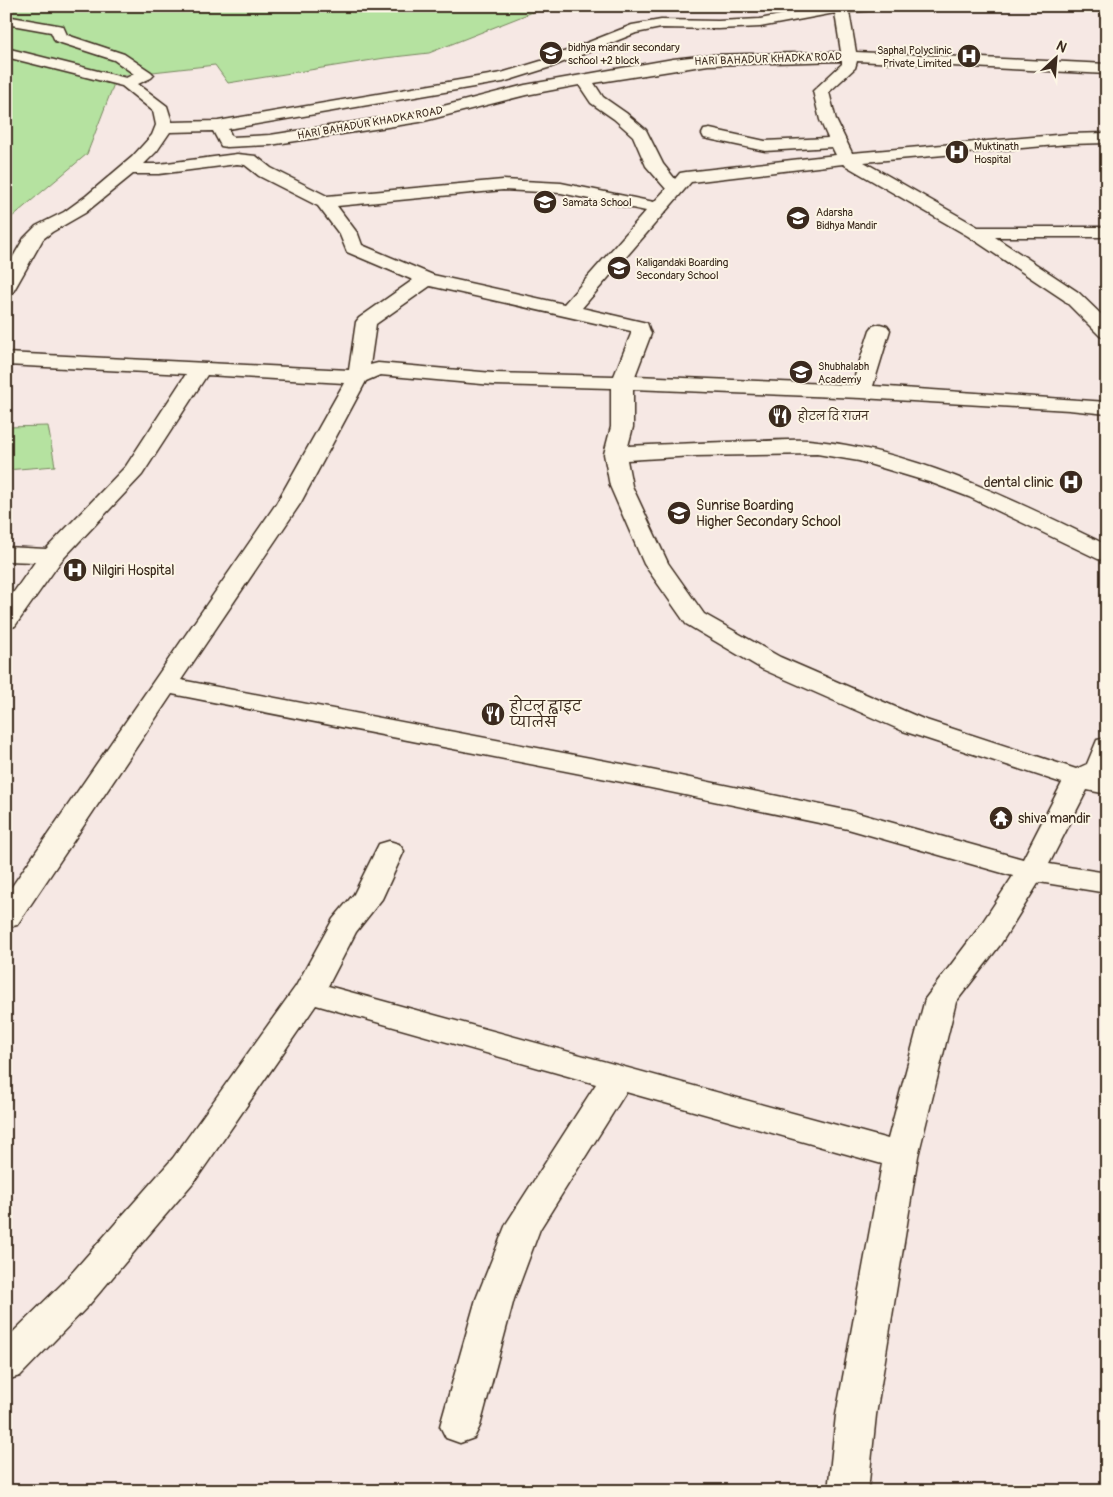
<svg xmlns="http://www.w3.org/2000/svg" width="1113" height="1497" viewBox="0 0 1113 1497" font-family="Pangolin,'Playpen Sans Deva',sans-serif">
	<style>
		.green { fill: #b5e2a0; stroke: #78865f }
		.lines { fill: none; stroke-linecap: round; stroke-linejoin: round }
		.street-casing { stroke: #3b2a1e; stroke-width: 3 }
		.primary-casing { stroke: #3b2a1e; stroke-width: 3 }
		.street { fill: #fcf5e5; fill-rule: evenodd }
		.primary { fill: #fcf5e5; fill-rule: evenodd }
		.labels { text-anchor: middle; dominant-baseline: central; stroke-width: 4; stroke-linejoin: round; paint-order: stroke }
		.far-poi-label { font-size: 11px; fill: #3b2a1e; stroke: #fcf5e5; text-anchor: start }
		.far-street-label { font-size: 11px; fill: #3b2a1e; stroke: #fcf5e5 }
		.poi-label { font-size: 14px; fill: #3b2a1e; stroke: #fcf5e5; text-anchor: start }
	</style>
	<rect width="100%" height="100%" fill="#f6e8e4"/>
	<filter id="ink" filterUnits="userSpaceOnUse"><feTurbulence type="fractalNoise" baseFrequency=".02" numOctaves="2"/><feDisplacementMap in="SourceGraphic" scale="10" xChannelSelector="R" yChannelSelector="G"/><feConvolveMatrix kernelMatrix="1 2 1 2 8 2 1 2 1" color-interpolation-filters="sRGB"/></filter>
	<g filter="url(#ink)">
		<!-- green -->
		<g class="green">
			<polygon points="6,6 548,6 429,53 385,58 228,83 215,65 117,76 87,154 6,222"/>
			<polygon points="48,426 55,466 6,470 6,427"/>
		</g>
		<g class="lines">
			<!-- street casing -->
			<g class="street-casing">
				<path id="street" d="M826 6H882L875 10 849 12 856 52 1107 64V74L857 61 855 68 829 92 836 120 852 153 1068 134 1107 133V143L1068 144 864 162 978 227H1107V237H995L1078 292 1107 320V338L1100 336 1064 300 968 236 843 164 691 182 582 308 647 323 651 334 635 376 852 385 870 330 873 326 880 324 887 326 890 330 873 386 1107 402V414L1069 410 861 398 633 389V427L628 446C671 444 714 442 757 441 777 441 798 438 818 441 920 452 1015 501 1107 545V561L1098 559 969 497 932 483 859 461 817 454 694 456 627 460 632 486 668 563 704 614 780 657 923 719 1076 769 1087 764 1097 740 1107 738V794L1087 790 1049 864 1107 873V893L1039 882 1000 945 956 1002 918 1156 876 1415 868 1491H828L836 1415 882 1164 626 1092 540 1229 514 1299 480 1426 474 1438 460 1443 446 1438 440 1426 476 1299 506 1224 596 1084 316 1005 197 1178 89 1305 20 1376 6 1380V1339L63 1283 173 1158 296 986 333 919 354 894 379 844 389 841 399 844 404 851 382 899 356 932 328 986 888 1139 925 999 978 929 1013 876 848 829 627 783 172 694 17 925 6 928V895L276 504 344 383 207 375 142 475 61 561 15 626 6 629V603L35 562 6 561V547L46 549 126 466 186 374 6 365V353L349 370 356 322 359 318 413 280 347 252 340 235 318 206 259 176 245 165 237 164 159 174H133L85 213 52 232 43 239 13 292 6 294V269L24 238 36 226 64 212 86 196 132 157 152 135 156 125 153 111 122 86 6 57V48L126 78 134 74 114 60 55 41 51 32 6 24V16L63 26 67 35 124 54 151 72 154 75 151 78 138 84 167 106 172 122 218 121 501 73 541 61 632 25 661 20 718 21 760 19ZM835 13 841 52 708 55 673 59 525 85 420 112 270 135 232 137 228 129 503 82 551 67 636 33 661 28 718 29 760 27ZM842 61V64L813 91 820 120 828 138 765 141 710 129 704 130 702 134 704 138 765 151 832 147 836 155 686 172 680 173 675 179 663 164 646 130 626 113 603 97 594 83 708 65ZM579 85 591 103 614 119 633 136 646 166 666 189 654 202 561 183 503 180 327 196 271 168 256 156 237 154 159 164H144L157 151 170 132 213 131 221 146 227 147 270 145 420 122 526 95ZM503 190 561 193 646 211 564 304 433 275 362 245 358 234 337 206ZM430 286 631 331V334L614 376 493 373 378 363 370 365 376 324ZM380 375 493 385 611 388V427L604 454 610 486 644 564 686 624 762 669 903 731 1062 783 1023 859 850 811 627 765 181 680 300 504 366 381Z"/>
			</g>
			<!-- primary casing -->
			<g class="primary-casing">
				<polygon id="primary" points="1097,6 1107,6 1107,17 1102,16"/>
			</g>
			<!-- street -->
			<use href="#street" class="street"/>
			<!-- primary -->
			<use href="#primary" class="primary"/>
		</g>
	</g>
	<!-- icons -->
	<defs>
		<g id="university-disc" transform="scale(1.25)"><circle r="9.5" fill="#3b2a1e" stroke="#fcf5e5"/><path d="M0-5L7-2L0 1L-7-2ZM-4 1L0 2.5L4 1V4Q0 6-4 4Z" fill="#fff"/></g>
		<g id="hospital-disc" transform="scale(1.25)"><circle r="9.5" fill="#3b2a1e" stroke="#fcf5e5"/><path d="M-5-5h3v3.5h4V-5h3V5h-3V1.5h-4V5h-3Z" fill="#fff"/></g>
		<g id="school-disc" transform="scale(1.25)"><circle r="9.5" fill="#3b2a1e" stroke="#fcf5e5"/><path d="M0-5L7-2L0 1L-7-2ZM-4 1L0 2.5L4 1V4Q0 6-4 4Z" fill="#fff"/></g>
		<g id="restaurant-disc" transform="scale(1.25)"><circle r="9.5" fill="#3b2a1e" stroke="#fcf5e5"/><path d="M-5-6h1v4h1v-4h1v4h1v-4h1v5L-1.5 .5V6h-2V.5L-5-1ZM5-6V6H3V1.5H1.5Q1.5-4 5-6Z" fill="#fff"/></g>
		<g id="temple-disc" transform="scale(1.25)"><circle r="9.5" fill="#3b2a1e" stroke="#fcf5e5"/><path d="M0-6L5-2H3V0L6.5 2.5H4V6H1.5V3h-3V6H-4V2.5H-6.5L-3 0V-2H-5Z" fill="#fff"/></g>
	</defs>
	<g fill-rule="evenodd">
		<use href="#university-disc" x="551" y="53"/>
		<use href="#hospital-disc" x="969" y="56"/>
		<use href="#hospital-disc" x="957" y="152"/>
		<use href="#school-disc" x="545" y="202"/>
		<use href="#school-disc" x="798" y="218"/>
		<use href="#school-disc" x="619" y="268"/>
		<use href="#school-disc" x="801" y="372"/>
		<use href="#restaurant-disc" x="780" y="416"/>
		<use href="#hospital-disc" x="1071" y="482"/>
		<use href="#school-disc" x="679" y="513"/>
		<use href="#hospital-disc" x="75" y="570"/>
		<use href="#restaurant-disc" x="493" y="714"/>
		<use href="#temple-disc" x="1001" y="818"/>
	</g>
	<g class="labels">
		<!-- far-poi labels -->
		<g class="far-poi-label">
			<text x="568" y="47">bidhya mandir secondary<tspan x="568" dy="13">school +2 block</tspan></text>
			<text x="952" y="50" text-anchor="end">Saphal Polyclinic<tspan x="952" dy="13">Private Limited</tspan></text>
			<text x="974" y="146">Muktinath<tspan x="974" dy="13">Hospital</tspan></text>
			<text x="562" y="202">Samata School</text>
			<text x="816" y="212">Adarsha<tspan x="816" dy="13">Bidhya Mandir</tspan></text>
			<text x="636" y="262">Kaligandaki Boarding<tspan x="636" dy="13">Secondary School</tspan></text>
			<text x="818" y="366">Shubhalabh<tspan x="818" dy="13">Academy</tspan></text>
			<text x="798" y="416">होटल दि राजन</text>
		</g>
		<!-- far-street labels -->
		<g class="far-street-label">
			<text transform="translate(768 59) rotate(-2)">HARI BAHADUR KHADKA ROAD</text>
			<text transform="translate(370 123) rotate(-10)">HARI BAHADUR KHADKA ROAD</text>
		</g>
		<!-- poi labels -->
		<g class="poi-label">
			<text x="1054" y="482" text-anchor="end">dental clinic</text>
			<text x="696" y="505">Sunrise Boarding<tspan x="696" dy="16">Higher Secondary School</tspan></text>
			<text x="92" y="570">Nilgiri Hospital</text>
			<text x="510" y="706">होटल ह्वाइट<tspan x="510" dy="16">प्यालेस</tspan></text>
			<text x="1018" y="818">shiva mandir</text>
		</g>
	</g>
	<!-- margin -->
	<rect width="1113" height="1497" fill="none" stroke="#fcf5e5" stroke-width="25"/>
	<rect x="12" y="12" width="1088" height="1472" fill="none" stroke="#3b2a1e" stroke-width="2" filter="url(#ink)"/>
	<!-- north arrow -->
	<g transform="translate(1056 58) rotate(26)" stroke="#fcf5e5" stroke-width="4" paint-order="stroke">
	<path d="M0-4L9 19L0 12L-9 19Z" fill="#3b2a1e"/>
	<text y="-8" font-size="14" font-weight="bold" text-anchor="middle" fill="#3b2a1e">N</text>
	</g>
</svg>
